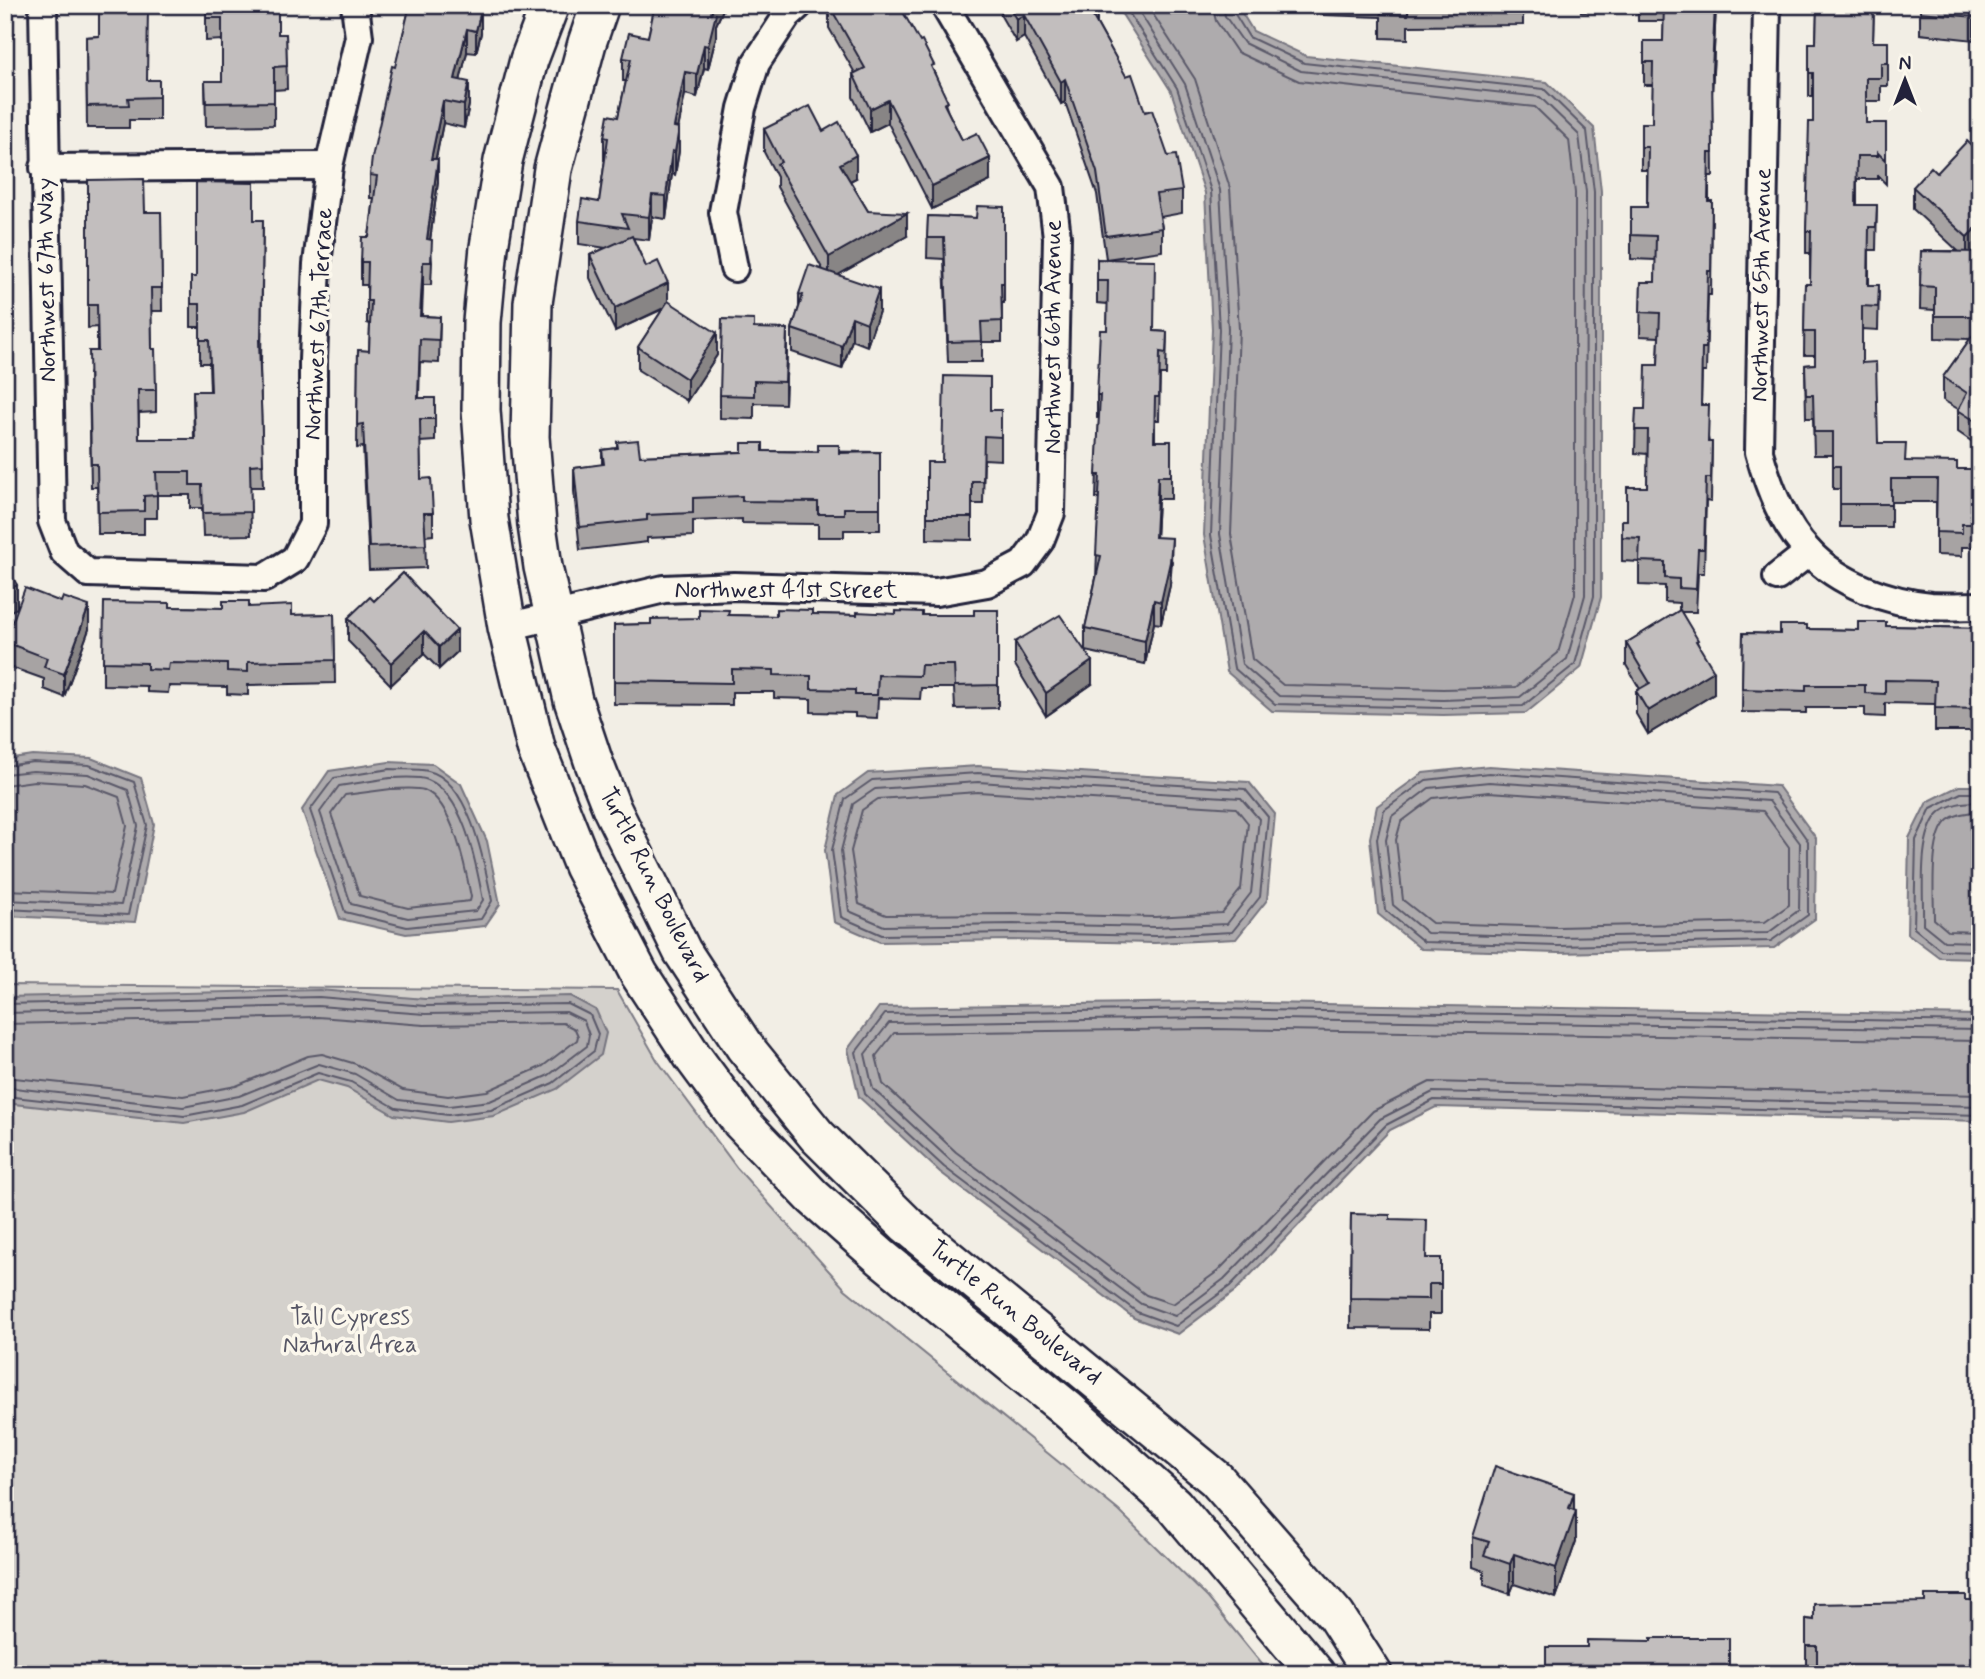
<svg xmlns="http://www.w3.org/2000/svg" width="1985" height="1679" viewBox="0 0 1985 1679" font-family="Mynerve,sans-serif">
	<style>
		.green { fill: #d4d1cc; stroke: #7b7a84; stroke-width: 2 }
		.water { fill: #aeabad; stroke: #76747f; stroke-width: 2 }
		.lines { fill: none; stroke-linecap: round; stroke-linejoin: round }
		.shore { stroke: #5a5969; stroke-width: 2 }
		.street-casing { stroke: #22223b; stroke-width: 32 }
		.secondary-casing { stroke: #22223b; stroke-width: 42 }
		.street { stroke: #fbf7ec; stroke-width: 26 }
		.secondary { stroke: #fbf7ec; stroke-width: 37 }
		.wall { fill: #a7a3a3; stroke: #22223b; stroke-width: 2 }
		.shaded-wall { fill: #888585; stroke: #22223b; stroke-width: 2 }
		.building { fill: #c2bebe; stroke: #22223b; stroke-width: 2 }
		.labels { text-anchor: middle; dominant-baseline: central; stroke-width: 7; stroke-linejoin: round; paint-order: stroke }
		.street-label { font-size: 24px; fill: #22223b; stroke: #fbf7ec }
		.park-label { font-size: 24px; fill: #575766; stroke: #fbf7ec }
	</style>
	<rect width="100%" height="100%" fill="#f2eee5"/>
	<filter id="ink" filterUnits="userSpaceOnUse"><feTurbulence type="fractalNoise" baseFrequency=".0143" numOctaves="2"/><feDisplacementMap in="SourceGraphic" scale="14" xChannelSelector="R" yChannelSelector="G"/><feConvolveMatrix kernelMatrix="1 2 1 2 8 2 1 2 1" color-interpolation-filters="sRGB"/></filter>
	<g filter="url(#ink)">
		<!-- green -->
		<polygon class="green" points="5,985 617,990 657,1060 737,1168 845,1289 1119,1511 1208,1598 1270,1674 5,1674"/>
		<!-- water -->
		<g class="water">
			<polygon points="1116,5 1237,5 1253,31 1306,56 1547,82 1594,128 1601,191 1601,597 1581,668 1526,713 1443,715 1272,711 1227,672 1204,535 1212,329 1205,193 1171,91"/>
			<polygon points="32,755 91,758 141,778 154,824 135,922 5,916 5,759"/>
			<polygon points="389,762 433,764 461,784 487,841 500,904 485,926 406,934 340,919 302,810 329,771"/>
			<polygon points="978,766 1249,782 1275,814 1267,900 1236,939 1155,943 1012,940 880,942 834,922 825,850 838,795 868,773"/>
			<polygon points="1489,766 1778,786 1816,838 1815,919 1774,948 1558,953 1421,949 1378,914 1370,838 1377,806 1423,773"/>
			<polygon points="1959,786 1980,786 1980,958 1939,957 1907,933 1909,838 1927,802"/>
			<polygon points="319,990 425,999 570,996 596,1010 606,1033 601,1055 557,1089 494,1116 448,1122 394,1115 347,1088 318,1080 244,1112 184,1123 5,1103 5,997"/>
			<polygon points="1210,1002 1980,1015 1980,1121 1436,1107 1390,1130 1235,1291 1178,1334 1134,1318 940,1172 859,1097 848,1049 879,1007"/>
		</g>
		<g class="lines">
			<!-- shore -->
			<g class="shore">
				<polyline points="1124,5 1177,88 1211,191 1219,329 1211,535 1234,668 1275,704 1443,708 1523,706 1575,664 1594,596 1594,192 1587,131 1544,89 1304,63 1249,37 1233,11 1232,5"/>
				<polyline points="1135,5 1185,84 1220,190 1228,329 1220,534 1242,664 1279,696 1443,700 1520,697 1567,659 1585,595 1586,192 1579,135 1540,97 1301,71 1244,43 1225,16 1223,5"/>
				<polyline points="1147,5 1195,79 1230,188 1239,329 1231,534 1252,659 1283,685 1443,689 1516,687 1558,653 1575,594 1575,193 1569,140 1535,107 1299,81 1237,52 1216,21 1212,5"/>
				<polyline points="5,766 33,762 89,765 134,782 147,825 128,915 5,909"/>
				<path d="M390 769C402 770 416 768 428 771 470 780 485 866 492 901L481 919 407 927 345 912 310 810 334 778Z"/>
				<polygon points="978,773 1245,789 1268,817 1260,897 1232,932 1155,936 1013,933 882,935 841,917 832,850 845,799 872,780"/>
				<polygon points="1489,773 1774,793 1808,841 1808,915 1771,941 1558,946 1424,942 1385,910 1377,839 1384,810 1426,780"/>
				<polyline points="5,774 33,771 88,774 128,790 138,826 121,905 5,900"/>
				<path d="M390 778C401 778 418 776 428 780 465 795 476 865 483 900L476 911 408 918 351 904 320 812 339 786Z"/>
				<polygon points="978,782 1241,798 1259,819 1251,893 1227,924 1155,927 1013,924 884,926 849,911 841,851 853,804 875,789"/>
				<polygon points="1489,782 1769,801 1800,843 1799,910 1768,933 1558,937 1427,933 1393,905 1386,840 1392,816 1429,788"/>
				<polyline points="5,785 34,781 85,784 119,797 127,826 112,894 5,890"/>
				<path d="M391 789C401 789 415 787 424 790 453 801 466 870 471 897L470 901 408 908 360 896 331 814 345 795Z"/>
				<polygon points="978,792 1236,808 1248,823 1241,889 1222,913 1155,917 1013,914 886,915 859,904 851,851 862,810 878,799"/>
				<polygon points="1489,792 1763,811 1789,847 1789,905 1765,922 1558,927 1432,923 1403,900 1396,840 1401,822 1433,798"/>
				<polyline points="1980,793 1961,793 1931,808 1916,840 1914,928 1941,950 1980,951"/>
				<path d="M1980 802C1966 802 1948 803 1938 814 1917 838 1924 894 1923 924L1944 941 1980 942"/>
				<path d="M1980 812C1969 812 1957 813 1948 820 1929 836 1934 895 1934 919L1948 931 1980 932"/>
				<polyline points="5,1004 319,997 425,1006 568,1004 590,1015 598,1034 594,1051 553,1083 491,1110 448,1115 396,1108 351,1082 318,1073 242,1105 184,1116 5,1096"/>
				<polyline points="5,1013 318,1006 425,1014 566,1012 584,1021 589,1035 587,1046 549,1075 490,1101 449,1106 399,1100 355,1074 319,1064 239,1096 183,1107 5,1087"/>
				<polyline points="1980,1022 1210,1009 885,1014 856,1052 865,1094 944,1167 1137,1312 1176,1326 1230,1286 1386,1125 1434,1100 1980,1115"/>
				<polyline points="5,1024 318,1017 424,1025 563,1023 575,1029 578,1036 577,1040 543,1066 487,1091 448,1096 403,1090 356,1064 322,1054 308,1056 236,1086 183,1096 5,1077"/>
				<polyline points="1980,1030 1210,1018 889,1023 865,1054 873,1089 950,1160 1141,1304 1175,1316 1224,1279 1380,1119 1433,1092 1980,1106"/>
				<polyline points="1980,1041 1210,1029 894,1033 876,1056 883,1084 956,1152 1146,1295 1173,1304 1218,1271 1373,1111 1430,1082 1980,1095"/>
			</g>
			<!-- street casing -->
			<g class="street-casing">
				<g id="street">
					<polyline points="43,5 52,521 64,552 88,573 264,578 295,559 313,524 313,360 317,264 329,166 359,37 355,5"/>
					<path d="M1767 5 1759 452C1769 488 1783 525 1809 552 1839 584 1889 602 1931 606 1947 607 1964 606 1980 606"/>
					<polyline points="44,168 329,166"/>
					<polyline points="734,268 723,212 742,108 756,63 787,16 799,5"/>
					<polyline points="1777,577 1809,552"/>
					<polyline points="507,627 664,589 734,586 936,592 987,583 1023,564 1040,541 1051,513 1057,237 1051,187 944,5"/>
				</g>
			</g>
			<!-- secondary casing -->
			<g class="secondary-casing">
				<g id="secondary">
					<polyline points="550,5 529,60 503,161 489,247 482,322 481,410 489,519 507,627 536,748 583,866 639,974 693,1057 741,1122 813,1197 882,1258 1067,1409 1174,1505 1316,1674"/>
					<polyline points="600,5 587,43 553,169 533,303 530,437 537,525 543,567 573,700 594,763 612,809 682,951 744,1046 817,1136 907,1225 1216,1479 1336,1616 1373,1674"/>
				</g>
			</g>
			<!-- street -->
			<use href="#street" class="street"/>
			<!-- secondary -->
			<use href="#secondary" class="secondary"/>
		</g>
		<!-- wall -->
		<g class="wall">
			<polygon points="206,5 278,34 286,34 287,89 274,90 274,125 206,126 205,81 222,81 222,40 206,41"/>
			<polygon points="410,5 481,33 476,53 467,52 460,81 469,105 464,128 443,123 436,159 438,182 430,240 432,262 431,285 423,285 422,316 440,317 439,363 420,362 419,398 435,398 435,441 420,442 421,479 433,513 433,535 425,536 426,568 369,570 363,447 357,448 358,350 369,351 370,324 367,323 367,285 361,285 361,262 369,237 374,198 370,198 370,175"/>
			<polygon points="655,5 725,5 716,25 716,37 708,69 704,68 697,97 685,94 678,128 679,151 675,175 672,174 666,219 652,217 649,240 633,238 646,267 668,301 717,355 687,401 638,370 638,347 663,309 615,331 590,278 590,255 606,248 579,244 579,221 599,202 605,160 604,160 604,137 618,117 626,81 623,81 623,58 648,37"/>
			<polygon points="829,5 886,11 934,72 948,112 962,140 990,181 932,209 888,123 870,132 853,97 853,74 855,73 829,28"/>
			<polygon points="1001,5 1093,5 1097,24 1145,112 1168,156 1182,191 1182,213 1160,217 1162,228 1162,251 1106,259 1097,194 1065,102 1061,104 1024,37 1016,42 1001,16"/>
			<polygon points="1323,5 1523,5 1523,25 1408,26 1408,39 1381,38 1381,17 1323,15"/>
			<polygon points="1581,5 1716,5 1712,92 1713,176 1709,176 1709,201 1712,201 1711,295 1708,295 1706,372 1702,372 1701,405 1709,442 1712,442 1711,502 1706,501 1704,573 1698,573 1696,612 1681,612 1698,644 1714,694 1648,734 1636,714 1636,691 1640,689 1626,665 1626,643 1679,611 1679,603 1665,602 1665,586 1639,585 1639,562 1622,561 1622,537 1627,520 1647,487 1648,454 1635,453 1636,409 1645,409 1658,365 1659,337 1640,336 1641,282 1655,282 1656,260 1631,259 1631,207 1647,207 1647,170 1641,170 1641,123 1652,123 1653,85 1644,85 1644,41 1663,41 1664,21 1638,21 1638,12 1581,12"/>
			<polygon points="1810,5 1882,5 1882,7 1874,7 1873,42 1888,42 1888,86 1881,86 1881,101 1866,101 1866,123 1886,123 1886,184 1878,176 1878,179 1857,179 1857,205 1877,205 1876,250 1869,250 1869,285 1879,285 1878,330 1862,329 1862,363 1878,443 1906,461 1957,469 1980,469 1980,547 1962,547 1962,556 1936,555 1936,502 1891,502 1891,527 1840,527 1840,489 1833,489 1833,455 1814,455 1813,418 1806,418 1805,365 1815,364 1815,355 1804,355 1805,284 1810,284 1810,253 1806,253 1806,231 1813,122 1813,96 1809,96 1809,43 1816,43 1817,10 1810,10"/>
			<polygon points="1920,5 1977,5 1974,40 1920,34"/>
			<polygon points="99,36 148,80 159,80 159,120 129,120 129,128 87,128 86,37"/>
			<polygon points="764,129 856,178 850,181 868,211 907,236 838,275 879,311 867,346 852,340 842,369 792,352 792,329 799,307 799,294 823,270 777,187 777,177 764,152"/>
			<polygon points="1980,144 1980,247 1975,252 1980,252 1980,447 1958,432 1958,409 1943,400 1943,377 1970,339 1935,338 1935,310 1920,309 1921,251 1958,251 1913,209 1913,187 1937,173"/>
			<polygon points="88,180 145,212 161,212 162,311 151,311 152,349 156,390 156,412 139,413 139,439 194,439 193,391 210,391 209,363 200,363 200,327 191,327 191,277 196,277 254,220 263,220 261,363 260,363 263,487 250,487 251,535 203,536 202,508 190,508 190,495 157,495 157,518 144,518 144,534 98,534 97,487 91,487 89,374 97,351 97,327 88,328"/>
			<polygon points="1004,207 1004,303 1002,303 1002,342 982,342 982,362 948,362 944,259 927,258 928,216 976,218"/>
			<polygon points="1097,259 1154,331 1167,332 1166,375 1160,375 1159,420 1155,420 1155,441 1171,441 1171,499 1158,499 1156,537 1172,561 1170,585 1161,624 1154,623 1145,664 1085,651 1085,628 1096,578 1099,498 1096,498 1099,418 1097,418 1097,395 1107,330 1108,304 1097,303"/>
			<polygon points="754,328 787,351 785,404 754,403 754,419 720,418 720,395"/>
			<polygon points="990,410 1001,410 1001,460 984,459 983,504 972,504 972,540 927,539 927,462 942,462"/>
			<polygon points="617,442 640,456 763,451 880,452 880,530 844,530 844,537 818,537 818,524 742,523 742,519 693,521 693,536 647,538 647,542 580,550 574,491 574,468 602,465 602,450 617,448"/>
			<polygon points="403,573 457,652 439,669 424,654 391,685 348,641 348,618 374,601"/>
			<polygon points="61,602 89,629 64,697 44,689 44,679 5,665 5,642"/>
			<polygon points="170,607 223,608 249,607 292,615 334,614 335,683 248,685 248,695 227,694 227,687 169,686 168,693 147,692 147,686 103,685 103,662"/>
			<polygon points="998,610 998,708 955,709 954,688 921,688 920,699 878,698 877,718 855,717 855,713 811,712 811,699 774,698 774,692 732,692 732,705 614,704 614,625 651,624 729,615 776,616 812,614 857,615 974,615"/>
			<polygon points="1886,626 1980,628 1980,731 1935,731 1935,704 1885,703 1885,717 1865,716 1865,708 1806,708 1806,713 1742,712 1743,633 1780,634 1807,629 1858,630"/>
			<polygon points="1015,642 1092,684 1046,716 1015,665"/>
			<polygon points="1351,1214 1390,1219 1427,1258 1441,1258 1441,1314 1429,1314 1429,1329 1350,1328"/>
			<polygon points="1574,1510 1576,1541 1556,1598 1514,1584 1510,1594 1484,1585 1484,1571 1473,1567 1473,1537"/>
			<polygon points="1966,1600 1980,1674 1806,1674 1806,1619 1814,1620 1925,1602"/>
		</g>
		<!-- shaded-wall -->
		<g class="shaded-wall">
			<polygon points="714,5 725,5 716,25 716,37 708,69 708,46 711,13"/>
			<polygon points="1715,5 1716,5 1712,95 1712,71"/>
			<polygon points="1975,5 1977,5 1974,40 1974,17"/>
			<polygon points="481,10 481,33 476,53 476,31"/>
			<polygon points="1097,12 1097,35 1092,15"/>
			<polygon points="1024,15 1024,37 1016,42 1016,19"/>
			<polygon points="467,29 467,52 455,102 455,79"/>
			<polygon points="704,45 704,68 697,97 697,74"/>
			<polygon points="685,72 685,94 674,150 674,127"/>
			<polygon points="1065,79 1065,102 1061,104 1061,82"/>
			<polygon points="469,82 469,105 464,128 464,105"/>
			<polygon points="888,100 888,123 870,132 870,109"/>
			<polygon points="443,101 443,123 431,181 431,159"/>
			<polygon points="679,128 679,151 675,175 675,152"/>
			<polygon points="672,151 672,174 666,219 666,196"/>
			<polygon points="856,155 856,178 840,186 840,164"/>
			<polygon points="990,158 990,181 932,209 932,186"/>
			<polygon points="438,159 438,182 427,262 427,239"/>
			<polygon points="652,195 652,217 649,240 649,217"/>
			<polygon points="907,213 907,236 829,280 829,257"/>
			<polygon points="1980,224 1980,247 1967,260 1967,237"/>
			<polygon points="423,262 423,285 420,339 420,316"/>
			<polygon points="668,283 668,306 615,331 615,308"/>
			<polygon points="879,289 879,311 867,346 867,323"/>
			<polygon points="852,317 852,340 842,369 842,346"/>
			<polygon points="787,329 787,351 785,404 785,382"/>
			<polygon points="717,333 717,355 687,401 687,379"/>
			<polygon points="1158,476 1158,499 1155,560 1155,537"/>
			<polygon points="1172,538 1170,585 1161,624 1161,602"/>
			<polygon points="17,585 17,608 5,614 5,591"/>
			<polygon points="1154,600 1154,623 1145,664 1145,641"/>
			<polygon points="89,606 89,629 64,697 64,674"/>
			<polygon points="457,630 457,652 439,669 439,647"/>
			<polygon points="424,631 424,654 391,685 391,663"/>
			<polygon points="1092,661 1092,684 1046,716 1046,693"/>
			<polygon points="1714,671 1714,694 1648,734 1648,711"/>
			<polygon points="1574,1493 1574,1518 1576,1511 1576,1541 1556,1598 1556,1568 1569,1508"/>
			<polygon points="1514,1554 1514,1584 1510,1594 1510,1564"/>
		</g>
		<!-- building -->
		<g class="building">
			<polygon points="99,5 148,5 147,80 159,80 159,97 128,98 129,105 87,106 86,37 99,36"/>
			<polygon points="206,5 278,5 278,34 286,34 287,66 274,67 274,102 206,103 205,81 222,81 222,18 206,18"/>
			<polygon points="410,5 461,5 481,10 476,31 467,29 455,79 469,82 464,105 443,101 431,159 438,159 427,239 432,240 431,262 423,262 420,316 440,317 439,340 420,339 418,398 435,398 435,419 420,419 421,479 431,478 433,513 424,513 426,545 369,547 363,424 357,425 358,350 369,351 371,301 367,301 368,262 361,262 362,237 369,237 377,176 370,175 372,158 392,66 395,67"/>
			<polygon points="655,5 714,5 711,13 716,14 708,46 704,45 697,74 685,72 674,127 679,128 675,152 672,151 666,196 652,195 649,217 622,214 628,228 579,221 582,199 599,202 608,138 604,137 608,115 618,117 631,59 623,58 629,33 648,37"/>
			<polygon points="829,5 883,5 886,11 899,5 920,42 922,41 934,65 931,66 948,102 944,104 962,140 977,133 990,158 932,186 888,100 870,109 853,74 865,68"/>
			<polygon points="1008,5 1093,5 1097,12 1092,15 1126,76 1132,74 1145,112 1152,110 1168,156 1176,155 1182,191 1156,194 1162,228 1106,236 1097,172 1065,79 1061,82 1024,15 1016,19"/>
			<polygon points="1381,5 1408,5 1408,15 1381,14"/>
			<polygon points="1664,5 1715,5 1712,71 1713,153 1709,153 1708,201 1712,201 1711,271 1708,271 1706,348 1702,348 1701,405 1709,405 1708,442 1712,442 1711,478 1706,478 1704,549 1698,549 1696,589 1679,588 1679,579 1665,578 1665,562 1639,561 1640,538 1622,537 1622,520 1627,520 1627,487 1647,487 1648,430 1635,430 1636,409 1645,409 1646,365 1658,365 1660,313 1640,312 1641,282 1655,282 1656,236 1631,235 1631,207 1647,207 1648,147 1641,147 1641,123 1652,123 1653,62 1644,62 1644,41 1663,41"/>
			<polygon points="1817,5 1874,5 1873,42 1888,42 1888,63 1881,63 1881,78 1866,78 1866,123 1886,123 1886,161 1878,153 1878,156 1857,156 1856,205 1877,205 1876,227 1869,227 1868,285 1879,285 1878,307 1862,306 1862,363 1876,362 1878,443 1906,443 1905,461 1957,462 1957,469 1980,469 1980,524 1962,524 1962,533 1936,532 1937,479 1891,479 1891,504 1840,504 1840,466 1833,466 1833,432 1814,432 1813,395 1806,395 1805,365 1815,364 1815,332 1804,332 1805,284 1810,284 1811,231 1806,231 1809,122 1813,122 1813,73 1809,73 1809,43 1816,43"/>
			<polygon points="1920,5 1975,5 1974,17 1920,12"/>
			<polygon points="810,106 823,131 839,122 856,155 840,164 868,211 907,213 829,257 777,164 781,162 764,129"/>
			<polygon points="1967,141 1974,148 1980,144 1980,224 1967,237 1913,187 1931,167 1937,173"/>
			<polygon points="144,179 145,212 161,212 162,288 151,288 152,349 155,349 156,390 138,390 139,439 195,439 193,391 211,391 209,340 200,340 200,304 191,304 191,277 196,277 196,182 254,183 254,220 263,220 261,340 259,340 263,464 250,465 251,512 203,513 202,485 190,485 190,472 156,472 157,495 144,496 144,511 98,512 97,464 91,464 89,351 98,351 97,305 88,305 88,180"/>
			<polygon points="977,206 1004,207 1004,283 1001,283 1002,321 981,322 982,341 948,342 944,238 927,238 928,216 976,218"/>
			<polygon points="632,236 646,267 658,261 668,283 615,308 590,255"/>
			<polygon points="1921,251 1980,252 1980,316 1935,316 1935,287 1920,286"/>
			<polygon points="1097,259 1155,260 1154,331 1167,332 1166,353 1160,352 1159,397 1155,397 1154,441 1171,441 1171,476 1158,476 1155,537 1172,538 1170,562 1161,602 1154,600 1145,641 1085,628 1101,556 1096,555 1100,475 1096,475 1100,395 1097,395 1100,330 1107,330 1108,281 1097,281"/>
			<polygon points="809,265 879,289 867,323 852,317 842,346 792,329 803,295 799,294"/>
			<polygon points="668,301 717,333 687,379 638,347"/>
			<polygon points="722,319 754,320 754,328 787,329 785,382 754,381 754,396 720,395"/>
			<polygon points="1980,325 1980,424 1958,410 1967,393 1943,377"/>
			<polygon points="944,376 990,377 990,410 1001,410 1001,437 984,436 983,481 972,481 972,517 927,517 927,462 942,462"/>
			<polygon points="638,440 640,456 742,452 742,443 763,443 763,451 818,452 818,445 839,445 839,453 880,452 880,508 844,508 844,514 818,514 818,502 742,501 742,496 693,498 693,513 647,515 647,520 580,527 574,468 604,464 602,450 618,448 617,442"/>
			<polygon points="5,563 17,585 5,591"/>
			<polygon points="403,573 457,630 439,647 424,631 391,663 348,618 370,597 374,601"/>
			<polygon points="25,588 61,602 63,597 89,606 64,674 44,667 47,658 5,642"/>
			<polygon points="223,601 249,601 249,607 292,605 292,615 334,614 335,660 248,662 248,672 227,671 227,664 169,663 168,670 147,669 147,663 103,662 104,602 170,603 170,607 223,608"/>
			<polygon points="699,609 729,610 728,615 776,616 776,609 812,610 812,614 857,615 857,612 896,614 896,611 922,612 922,615 974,615 974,610 998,610 998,685 955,686 954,665 921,665 920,676 878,675 877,695 855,695 855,690 811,689 811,676 774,675 774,670 732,669 732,683 614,681 614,625 651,624 651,619 699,618"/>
			<polygon points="1680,610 1698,640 1696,641 1714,671 1648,711 1636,691 1650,683 1626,643"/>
			<polygon points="1060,615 1092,661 1046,693 1015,642"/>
			<polygon points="1858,622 1886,622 1886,626 1980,628 1980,709 1935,708 1936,681 1885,680 1885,694 1865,693 1865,685 1806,685 1806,691 1742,689 1743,633 1780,634 1780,625 1807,625 1807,629 1858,630"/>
			<polygon points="1351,1214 1390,1215 1390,1219 1427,1220 1426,1258 1441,1258 1441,1284 1429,1284 1429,1299 1350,1298"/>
			<polygon points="1495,1466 1574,1493 1569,1508 1576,1511 1556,1568 1514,1554 1510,1564 1484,1555 1489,1542 1473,1537"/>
			<polygon points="1925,1595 1966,1595 1966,1600 1980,1600 1980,1674 1817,1674 1817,1646 1806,1646 1806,1619 1814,1620 1814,1604 1925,1602"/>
			<polygon points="1651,1638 1729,1638 1729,1674 1546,1674 1546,1647 1587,1647 1587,1640 1651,1641"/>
		</g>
	</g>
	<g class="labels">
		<!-- street labels -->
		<g class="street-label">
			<text transform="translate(47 280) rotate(-91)">Northwest 67th Way</text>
			<text transform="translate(1762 285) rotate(-89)">Northwest 65th Avenue</text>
			<text transform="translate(319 324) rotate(-87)">Northwest 67th Terrace</text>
			<text transform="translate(1053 337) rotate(-90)">Northwest 66th Avenue</text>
			<text x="786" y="590">Northwest 41st Street</text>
			<text transform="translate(654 885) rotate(63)">Turtle Run Boulevard</text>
			<text transform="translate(1015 1313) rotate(39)">Turtle Run Boulevard</text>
		</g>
		<!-- park labels -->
		<g class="park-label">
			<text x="350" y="1317">Tall Cypress<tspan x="350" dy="28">Natural Area</tspan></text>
		</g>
	</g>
	<!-- margin -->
	<rect width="1985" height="1679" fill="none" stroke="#fbf7ec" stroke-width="28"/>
	<rect x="14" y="14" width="1957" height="1651" fill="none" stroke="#22223b" stroke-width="2.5" filter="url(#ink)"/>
	<!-- north arrow -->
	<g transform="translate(1905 80)" stroke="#fbf7ec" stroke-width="5" paint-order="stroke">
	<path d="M0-5L12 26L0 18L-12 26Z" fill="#22223b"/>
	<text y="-10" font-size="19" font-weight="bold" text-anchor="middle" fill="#22223b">N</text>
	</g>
</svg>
